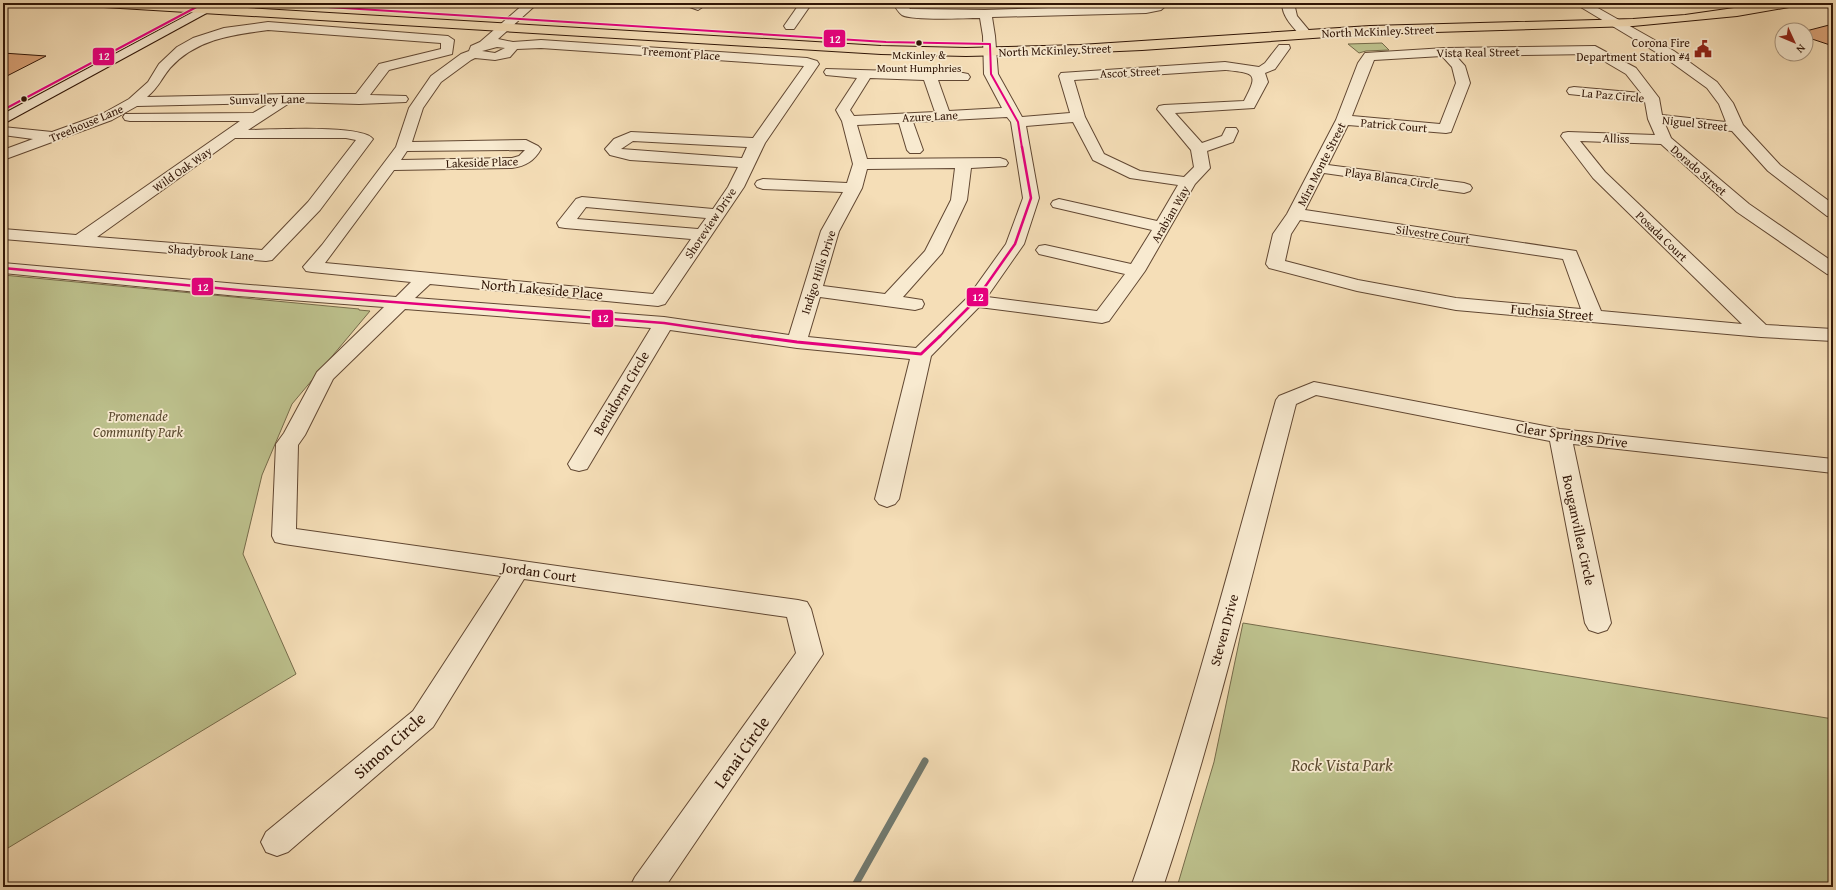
<svg xmlns="http://www.w3.org/2000/svg" width="1836" height="890" viewBox="0 0 1836 890" font-family="'Gentium Book Plus',serif">
	<style>
		.green { fill: #bdc18d; stroke: #766b4a }
		.lines { fill: none; stroke-linecap: round; stroke-linejoin: round }
		.stream { stroke: #71796e; stroke-width: 7 }
		.building { fill: #dca479; stroke: #301506 }
		.street-casing { stroke: #614732; stroke-width: 2 }
		.secondary-casing { stroke: #301506; stroke-width: 2 }
		.primary-casing { stroke: #301506; stroke-width: 2 }
		.street { fill: #f8ead0; fill-rule: evenodd }
		.secondary { fill: #f8ead0; fill-rule: evenodd }
		.primary { fill: #f5deb7; fill-rule: evenodd }
		.bus-1-far2-casing { stroke: #f8ead0; stroke-width: 4 }
		.bus-1-far1-casing { stroke: #f8ead0; stroke-width: 5 }
		.bus-1-casing { stroke: #f8ead0; stroke-width: 6 }
		.bus-1-far2 { stroke: #e5007d; stroke-width: 2 }
		.bus-1-far1 { stroke: #e5007d; stroke-width: 2.5 }
		.bus-1 { stroke: #e5007d; stroke-width: 3 }
		.bus-dot { fill: #301506; stroke: #f8ead0; stroke-width: 1.5 }
		.labels { text-anchor: middle; dominant-baseline: central; stroke-width: 3.5; stroke-linejoin: round; paint-order: stroke }
		.far-bus-label { font-size: 11px; fill: #301506; stroke: #f8ead0 }
		.far-street-label { font-size: 12px; fill: #301506; stroke: #f8ead0 }
		.far-poi-label { font-size: 12px; fill: #301506; stroke: #f8ead0; text-anchor: end }
		.street-label { font-size: 14px; fill: #301506; stroke: #f8ead0 }
		.park-label { font-size: 14px; font-style: italic; fill: #5a492e; stroke: #f8ead0 }
		.near-street-label { font-size: 17px; fill: #301506; stroke: #f8ead0 }
		.near-park-label { font-size: 17px; font-style: italic; fill: #5a492e; stroke: #f8ead0 }
		.line-badge { stroke: #f8ead0; stroke-width: 1.5 }
		.badge-label { font-size: 11px; text-anchor: middle; font-weight: bold; fill: #fff }
	</style>
	<rect width="100%" height="100%" fill="#f5deb7"/>
	<filter id="stains"><feTurbulence type="fractalNoise" baseFrequency=".005" numOctaves="4"/><feColorMatrix values="0 0 0 0 .2 0 0 0 0 .09 0 0 0 0 .02 0 0 0 .5 -.17"/></filter>
	<radialGradient id="worn" r=".72"><stop offset=".6" stop-color="#630" stop-opacity="0"/><stop offset="1" stop-color="#630" stop-opacity=".3"/></radialGradient>
	<!-- green -->
	<g class="green">
		<polygon points="1382,43 1389,50 1366,51 1359,53 1348,44"/>
		<polygon points="3,275 359,309 359,310 370,311 292,404 262,475 243,554 296,674 3,851"/>
		<polygon points="1243,623 1833,719 1833,887 1177,887 1214,762"/>
	</g>
	<g class="lines">
		<!-- stream -->
		<polyline class="stream" points="854,887 925,761"/>
	</g>
	<!-- building -->
	<g class="building">
		<polygon points="1833,24 1833,46 1806,37 1806,31"/>
		<polygon points="3,53 46,56 3,78"/>
	</g>
	<g class="lines">
		<!-- street casing -->
		<g class="street-casing">
			<g id="street">
				<path d="M525 3H538L498 39 513 42 541 40 807 58 817 61 819 64 765 143 744 187 665 304 658 306 430 284 415 298 664 317 789 335 821 231 843 192 763 189 757 187 755 184 757 181 763 179 847 183 853 164 842 121 836 110 857 78 826 75 824 72 826 69 963 73 968 74 970 77 968 80H938L949 111 1002 108 984 74 983 36 980 18C965 18 913 21 902 15 899 13 896 8 894 5L895 3H908L907 5 910 9 985 10 1146 5 1155 3H1169L1161 10 1146 13 992 17 995 36 998 74 1022 117 1070 113 1059 76 1061 73 1225 62 1259 67 1265 63 1279 45H1289L1290 48 1275 69 1265 73 1268 82 1254 108 1175 113 1202 143 1222 136 1226 128H1236L1238 131 1233 142 1207 151 1210 168 1195 184 1145 271 1109 321 1102 323 979 307 931 356 899 499 895 504 887 507 879 504 875 499 910 359 797 348 670 330 590 464 587 469 579 471 571 469 568 464 651 328 405 309 333 379 305 435 298 445 296 529 798 600 807 602 811 609 823 654 665 887H630L635 877 796 653 787 617 524 579 433 727 288 852 277 856 266 852 261 842 266 832 413 711 501 576 284 544 275 542 272 536 276 444 284 433 317 372 384 307 238 296 3 273V263L238 284 396 297 411 282 312 272 306 271 303 267 322 245 396 147 409 108 431 76 461 54 469 51 471 46 480 42ZM497 47 505 48 495 53 482 51ZM541 48 804 66 753 138 631 132 614 139 605 149 610 155 630 160 738 167 728 187 713 209 582 197 576 199 557 223 559 227 565 228 691 239 653 294 325 263 394 170 512 168C526 166 534 161 541 149L538 146 526 140 412 142 423 108 441 82 471 60 475 58 495 60 510 57 517 49ZM1225 70C1255 73 1259 73 1244 101L1164 105 1159 106 1157 109 1191 150 1194 167 1184 177 1140 171 1104 154 1085 117 1074 80ZM870 78 924 80 935 112 854 116 850 110ZM1007 117 1011 122 1023 198 1006 244 968 297 916 348 808 337 820 297 915 310 922 308 924 304 922 300 903 297 942 253 967 200 971 168 1006 166 1008 163 1006 160 1000 158 867 159 857 125 899 123 907 150 910 153H920L923 150 913 122ZM1073 122 1093 160 1130 178 1178 185 1157 221 1059 199 1053 201 1051 204 1053 207 1152 230 1131 264 1045 245 1039 246 1036 250 1039 254 1125 274 1097 311 987 297 1024 244 1039 198 1026 126ZM633 141 747 147 742 158 621 149ZM523 150H525L519 156 512 158 401 160 407 151ZM955 168 951 200 925 251 885 294 823 286 839 231 862 188 867 169ZM586 207 706 218 698 229 577 219Z"/>
				<polygon points="685,3 701,3 704,6 698,10 687,6"/>
				<polygon points="800,3 812,3 794,29 786,29 784,26"/>
				<path d="M1282 3H1294L1297 16 1312 34 1310 37H1302C1293 27 1282 17 1282 3Z"/>
				<path d="M1574 3H1589L1674 51 1717 82 1733 103 1743 125 1780 165 1833 204V217L1827 216 1768 171 1732 131 1665 124 1671 138 1749 204 1833 262V275L1827 274 1737 212 1661 144 1580 141 1605 172 1766 325 1833 329V341L1761 337 1456 310 1357 291 1269 268 1266 264 1273 234 1287 214 1336 120 1358 63 1365 53 1445 48 1595 46 1636 68 1659 98 1662 115 1726 122 1719 104 1707 88 1664 57ZM1592 54 1626 74 1641 93 1574 87 1569 88 1567 91 1569 94 1645 102 1648 119 1655 135 1568 132 1563 133 1561 136 1593 178 1742 324 1601 311 1576 251 1305 210 1324 173 1464 193 1470 191 1472 188 1470 185 1464 183 1328 165 1348 125 1446 133 1451 132 1470 83 1465 66 1456 56ZM1442 56 1452 67 1456 83 1440 124 1352 116 1374 60ZM1300 220 1563 259 1581 309 1456 298 1358 280 1285 261 1291 234Z"/>
				<path d="M268 22 448 36 454 40 452 54 389 70 370 95 406 96 408 99 406 102 359 104 291 102 248 130C269 130 362 124 373 139L320 210 272 260 266 261 3 239V229L76 235 240 121H130L125 120 123 117 125 114 253 113 270 103 137 106 112 120 3 160V150L33 139 3 135V127L52 132 102 114 129 99 148 82 159 64 177 47 193 38 224 28ZM268 30 441 43V49L379 64 356 94H287L147 97C159 87 161 79 170 68 196 39 231 35 268 30ZM235 138H346L356 140 308 202 262 250 97 237Z"/>
				<path d="M1314 382 1560 429 1833 459V473L1573 444 1611 623 1607 630 1598 633 1589 630 1585 623 1550 441 1316 395 1296 404C1254 566 1216 728 1163 887H1131C1188 727 1230 563 1276 400L1279 396Z"/>
			</g>
		</g>
		<!-- secondary casing -->
		<g class="secondary-casing">
			<polygon id="secondary" points="210,3 225,3 3,124 3,114"/>
		</g>
		<!-- primary casing -->
		<g class="primary-casing">
			<polygon id="primary" points="98,3 163,3 881,46 966,48 1080,45 1370,26 1633,19 1685,15 1769,3 1795,3 1789,7 1737,16 1633,26 1370,34 1142,50 1052,54 966,56 881,54 104,7"/>
		</g>
		<!-- street -->
		<use href="#street" class="street"/>
		<!-- secondary -->
		<use href="#secondary" class="secondary"/>
		<!-- primary -->
		<use href="#primary" class="primary"/>
		<!-- bus-1-far2 casing -->
		<g class="bus-1-far2-casing">
			<g id="bus-1-far2">
				<polyline points="264,3 886,42 990,44 991,74 1018,122 1022,148"/>
				<polyline points="3,110 204,3"/>
			</g>
		</g>
		<!-- bus-1-far1 casing -->
		<g class="bus-1-far1-casing">
			<g id="bus-1-far1">
				<polyline points="3,268 238,290 664,323 759,337"/>
				<polyline points="939,337 975,301 1015,244 1031,198 1022,147"/>
			</g>
		</g>
		<!-- bus-1 casing -->
		<g class="bus-1-casing">
			<polyline id="bus-1" points="752,336 797,342 921,354 940,336"/>
		</g>
		<!-- bus-1-far2 -->
		<use href="#bus-1-far2" class="bus-1-far2"/>
		<!-- bus-1-far1 -->
		<use href="#bus-1-far1" class="bus-1-far1"/>
		<!-- bus-1 -->
		<use href="#bus-1" class="bus-1"/>
	</g>
	<!-- icons -->
	<defs>
		<g id="civic-bare" transform="scale(1.38)"><path d="M-.6-6.5H3V-4.5H.6V-3L4-1V1h2V6H-6V1h2V-1L-.6-3ZM-1.2 2.5V6h2.4V2.5Z" fill="#8f2418" stroke="#f8ead0" stroke-width="2.5" paint-order="stroke"/></g>
	</defs>
	<g fill-rule="evenodd">
		<use href="#civic-bare" x="1703" y="49"/>
	</g>
	<!-- markers -->
	<g class="bus-dot">
		<circle cx="919" cy="43" r="3.5"/>
		<circle cx="24" cy="99" r="3.5"/>
	</g>
	<g class="labels">
		<!-- far-bus labels -->
		<g class="far-bus-label">
			<text x="919" y="55">McKinley &amp;<tspan x="919" dy="13">Mount Humphries</tspan></text>
		</g>
		<!-- far-street labels -->
		<g class="far-street-label">
			<text transform="translate(1378 31) rotate(-2)">North McKinley Street</text>
			<text transform="translate(1055 50) rotate(-2)">North McKinley Street</text>
			<text transform="translate(1478 52) rotate(-1)">Vista Real Street</text>
			<text transform="translate(681 53) rotate(4)">Treemont Place</text>
			<text transform="translate(1130 72) rotate(-3)">Ascot Street</text>
			<text transform="translate(1613 95) rotate(5)">La Paz Circle</text>
			<text transform="translate(267 99) rotate(-1)">Sunvalley Lane</text>
			<text transform="translate(930 116) rotate(-3)">Azure Lane</text>
			<text transform="translate(86 123) rotate(-23)">Treehouse Lane</text>
			<text transform="translate(1695 123) rotate(6)">Niguel Street</text>
			<text transform="translate(1394 125) rotate(5)">Patrick Court</text>
			<text transform="translate(1616 138) rotate(2)">Alliss</text>
			<text transform="translate(482 162) rotate(-2)">Lakeside Place</text>
			<text transform="translate(1321 164) rotate(-63)">Mira Monte Street</text>
			<text transform="translate(182 169) rotate(-35)">Wild Oak Way</text>
			<text transform="translate(1699 170) rotate(41)">Dorado Street</text>
			<text transform="translate(1392 178) rotate(8)">Playa Blanca Circle</text>
			<text transform="translate(1170 214) rotate(-60)">Arabian Way</text>
			<text transform="translate(710 223) rotate(-56)">Shoreview Drive</text>
			<text transform="translate(1433 234) rotate(8)">Silvestre Court</text>
			<text transform="translate(1662 236) rotate(44)">Posada Court</text>
			<text transform="translate(211 252) rotate(5)">Shadybrook Lane</text>
			<text transform="translate(818 272) rotate(-72)">Indigo Hills Drive</text>
		</g>
		<!-- far-poi labels -->
		<g class="far-poi-label">
			<text x="1690" y="42">Corona Fire<tspan x="1690" dy="14">Department Station #4</tspan></text>
		</g>
		<!-- street labels -->
		<g class="street-label">
			<text transform="translate(542 289) rotate(5)">North Lakeside Place</text>
			<text transform="translate(1552 312) rotate(5)">Fuchsia Street</text>
			<text transform="translate(621 393) rotate(-59)">Benidorm Circle</text>
			<text transform="translate(1572 435) rotate(8)">Clear Springs Drive</text>
			<text transform="translate(1579 530) rotate(78)">Bouganvillea Circle</text>
			<text transform="translate(539 572) rotate(8)">Jordan Court</text>
			<text transform="translate(1224 630) rotate(-75)">Steven Drive</text>
		</g>
		<!-- park labels -->
		<g class="park-label">
			<text x="138" y="416">Promenade<tspan x="138" dy="16">Community Park</tspan></text>
		</g>
		<!-- near-street labels -->
		<g class="near-street-label">
			<text transform="translate(389 745) rotate(-42)">Simon Circle</text>
			<text transform="translate(741 752) rotate(-55)">Lenai Circle</text>
		</g>
		<!-- near-park labels -->
		<g class="near-park-label">
			<text x="1342" y="764">Rock Vista Park</text>
		</g>
	</g>
	<g class="line-badge">
		<rect x="823" y="29" width="23" height="19" rx="4" fill="#e5007d"/>
		<rect x="92" y="47" width="23" height="19" rx="4" fill="#e5007d"/>
		<rect x="191" y="277" width="23" height="19" rx="4" fill="#e5007d"/>
		<rect x="966" y="287" width="23" height="20" rx="4" fill="#e5007d"/>
		<rect x="591" y="309" width="23" height="19" rx="4" fill="#e5007d"/>
	</g>
	<g class="badge-label">
		<text x="835" y="43">12</text>
		<text x="104" y="60">12</text>
		<text x="203" y="291">12</text>
		<text x="978" y="301">12</text>
		<text x="603" y="322">12</text>
	</g>
	<!-- margin -->
	<rect width="1836" height="890" fill="none" stroke="#f5deb7" stroke-width="16"/>
	<rect x="4" y="4" width="1828" height="882" fill="none" stroke="#301506" stroke-width="2"/>
	<rect x="8" y="8" width="1820" height="874" fill="none" stroke="#301506"/>
	<!-- north arrow -->
	<g transform="translate(1794 42) rotate(134)"><circle r="19" fill="#f8ead0" stroke="#a8957f"/>
	<path d="M0-3L7 15L0 10L-7 15Z" fill="#8f2418"/>
	<text y="-6" font-size="11" font-weight="bold" text-anchor="middle" fill="#301506">N</text>
	</g>
	<rect width="100%" height="100%" filter="url(#stains)"/>
	<rect width="100%" height="100%" fill="url(#worn)"/>
</svg>
